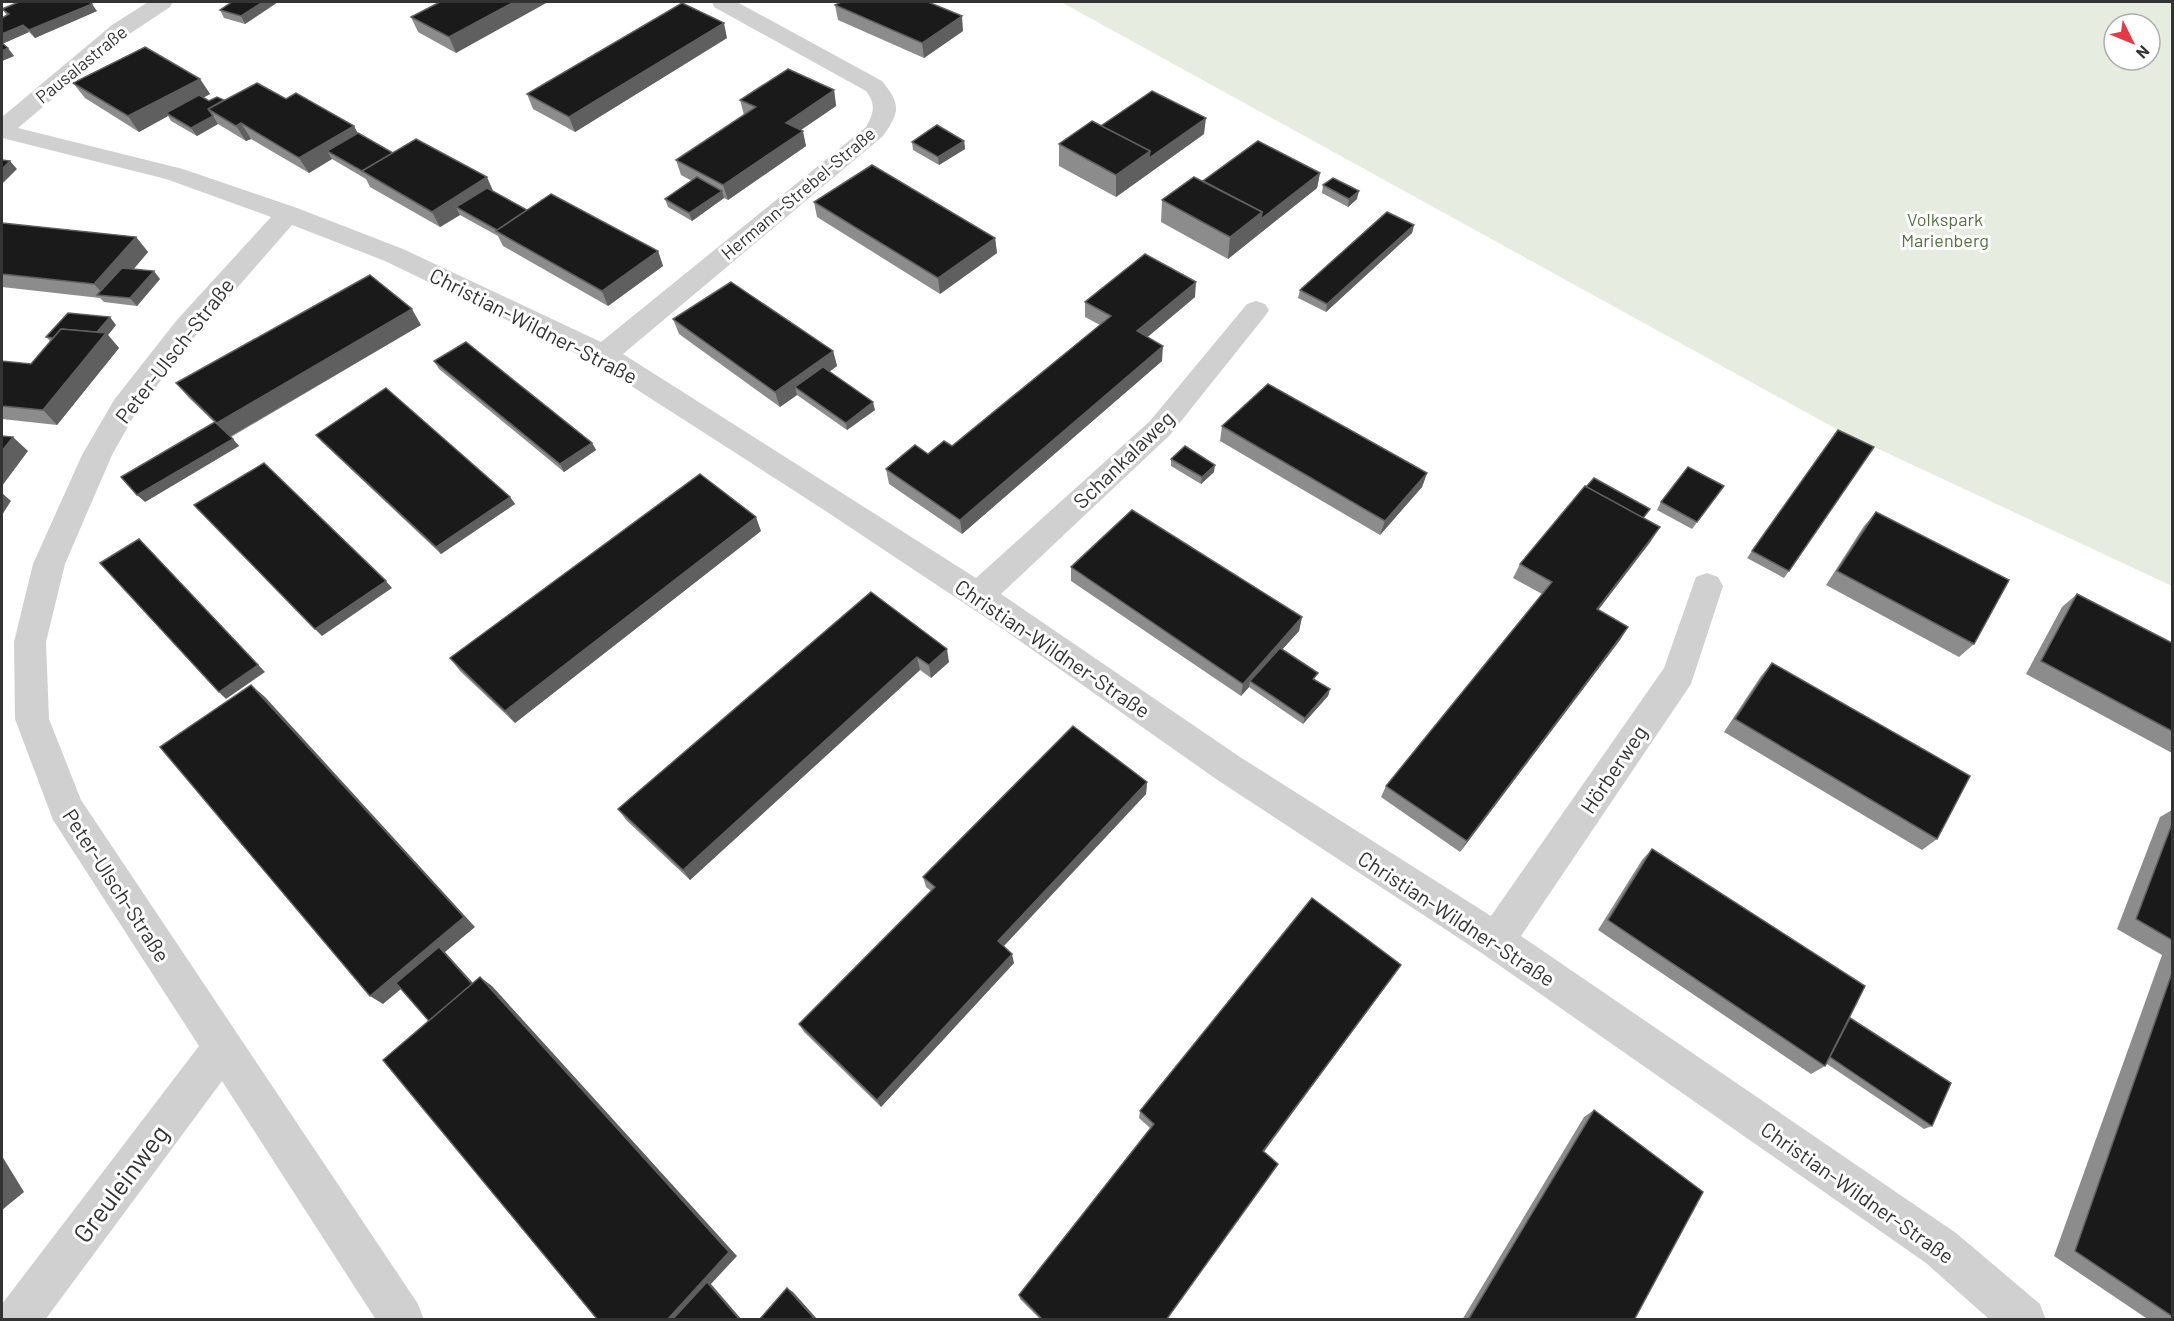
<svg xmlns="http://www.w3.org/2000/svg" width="2174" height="1321" viewBox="0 0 2174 1321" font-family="Barlow,sans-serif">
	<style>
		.green { fill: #e6ecdf; fill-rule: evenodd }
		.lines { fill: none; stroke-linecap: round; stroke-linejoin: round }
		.street { fill: #d0d0d0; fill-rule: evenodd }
		.wall { fill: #8c8c8c }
		.shaded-wall { fill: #5f5f5f }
		.building { fill: #1a1a1a; stroke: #5f5f5f; stroke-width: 1.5 }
		.labels { text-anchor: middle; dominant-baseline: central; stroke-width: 6; stroke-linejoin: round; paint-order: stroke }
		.far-street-label { font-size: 18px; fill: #333; stroke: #fff }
		.far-park-label { font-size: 18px; fill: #56703f; stroke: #fff }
		.street-label { font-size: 21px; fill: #333; stroke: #fff }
		.near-street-label { font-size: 26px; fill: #333; stroke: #fff }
	</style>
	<rect width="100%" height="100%" fill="#fff"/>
	<!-- green -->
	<path class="green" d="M1061 2H2172V586L1840 431ZM2114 24H2150V60H2114Z"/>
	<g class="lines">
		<!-- street -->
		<path class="street" d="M148 2H173L170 7 128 35 18 128 183 169 297 208 403 249 601 342 866 127C874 113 876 104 866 91L714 7 712 2H737L882 81C901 104 900 112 883 136L623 354 976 578 1150 421 1247 304 1256 301 1265 304 1269 310 1265 316 1170 435 1001 594 1240 757 1491 916 1664 668 1696 577 1707 573 1718 577 1723 586 1691 684 1521 936 1956 1233 2040 1304 2046 1320H1990L1926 1263 1483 954 1216 779 1000 627 821 508 594 362 385 261 292 225 196 335 135 414 112 455 65 564 46 642 49 719 81 800 418 1304 424 1320H376L222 1081 45 1320H2V1304L199 1046 53 820 15 719 14 642 33 564 82 455 114 400 176 321 271 217 166 179 2 138V117L112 25Z"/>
	</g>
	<!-- wall -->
	<g class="wall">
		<polygon points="278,2 245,24 224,18 220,10"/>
		<polygon points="440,2 456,53 418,32 411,17"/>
		<polygon points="835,5 963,31 924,58 838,20"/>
		<polygon points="2,9 97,11 35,38 29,32 2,44 14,56 2,61 2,18 7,15"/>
		<polygon points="727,38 575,132 533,109 527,94"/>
		<polygon points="200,79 210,94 203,98 209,101 286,99 358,133 393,153 494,192 527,210 658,251 663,266 608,306 503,246 498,236 460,215 440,227 370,187 366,179 332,159 309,173 251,139 246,141 218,124 197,136 171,121 168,116 139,132 85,98 73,83"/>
		<polygon points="834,90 836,106 801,130 806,146 728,200 724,198 692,221 668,207 665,199 692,181 681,175 676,160 744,115 740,100"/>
		<polygon points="1101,126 1204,134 1116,197 1059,166 1059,144"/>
		<polygon points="964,141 965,149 939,165 913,150 912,142"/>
		<polygon points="1320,173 1317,188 1228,259 1161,222 1162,200 1203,181"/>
		<polygon points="1323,185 1357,199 1348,207 1322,193"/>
		<polygon points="814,202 995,238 997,253 940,294 817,217"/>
		<polygon points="2,223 136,237 148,252 134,269 160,279 137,306 104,302 100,298 2,287"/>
		<polygon points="1414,225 1412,233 1326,312 1298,298 1300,290"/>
		<polygon points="1195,297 1147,337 1162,361 962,534 889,484 886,469 952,446 1100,325 1085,317 1085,302"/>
		<polygon points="673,319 833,351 837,366 829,372 875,410 847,430 797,395 780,407 679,334"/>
		<polygon points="116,325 108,335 119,348 57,425 2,419 2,361 31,364 50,341 46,337"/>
		<polygon points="421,325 231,437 239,446 145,502 214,422 189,398 176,383"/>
		<polygon points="434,361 592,443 596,450 564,472 439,369"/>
		<polygon points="1222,426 1427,473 1422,487 1380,535 1220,441"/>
		<polygon points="1838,430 1789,571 1784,578 1747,558"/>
		<polygon points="316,435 510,497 515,504 441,554 322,442"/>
		<polygon points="1171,459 1214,472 1201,484 1171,466"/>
		<polygon points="1724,486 1692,529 1657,510 1661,502"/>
		<polygon points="1876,512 1974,644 1959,657 1826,585 1864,526"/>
		<polygon points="1644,519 1651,541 1598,610 1628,627 1620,640 1460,852 1381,797 1386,786 1542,594 1513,578 1520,564"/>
		<polygon points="761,531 515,723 460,671 450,658"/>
		<polygon points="1071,567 1302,617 1299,631 1282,649 1315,680 1330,689 1328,696 1303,724 1249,687 1241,696 1071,581"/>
		<polygon points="871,592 949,662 931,678 920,670 690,880 626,820 618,809"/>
		<polygon points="2077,594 2172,643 2172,753 2026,674 2062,607"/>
		<polygon points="1772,663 1937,839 1922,850 1724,732 1761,676"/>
		<polygon points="1147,782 1146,794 1004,946 1014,963 881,1107 804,1032 799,1024 931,891 926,887 923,877"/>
		<polygon points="2172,810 2172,1320 2149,1320 2054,1256 2162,955 2117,929 2160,817"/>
		<polygon points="1652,849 1850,1018 1932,1126 1924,1129 1827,1064 1825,1066 1811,1074 1598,930 1642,860"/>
		<polygon points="1401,965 1264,1152 1166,1320 1041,1320 1020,1299 1019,1295 1150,1128 1139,1118 1140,1111"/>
		<polygon points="1594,1110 1634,1320 1462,1320 1584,1117"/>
	</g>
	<!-- shaded-wall -->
	<g class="shaded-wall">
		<polygon points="263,2 278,2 245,24 241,16"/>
		<polygon points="514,2 548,2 456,53 449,37"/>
		<polygon points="92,4 97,11 35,38 29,30"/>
		<polygon points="962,16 963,31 924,58 922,43"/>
		<polygon points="724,23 727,38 575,132 569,117"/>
		<polygon points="23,25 29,32 2,44 2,34"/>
		<polygon points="8,48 14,56 2,61 2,51"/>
		<polygon points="200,79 210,94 170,115 166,113 168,116 139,132 128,116"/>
		<polygon points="834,90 836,106 789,138 786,123"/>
		<polygon points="213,116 218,124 197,136 191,128"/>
		<polygon points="1206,118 1204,134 1116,197 1116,175 1150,151"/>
		<polygon points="241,123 251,139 246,141 236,126"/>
		<polygon points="354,126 362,141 327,151 332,159 309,173 299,158"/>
		<polygon points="803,131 806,146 728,200 723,185"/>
		<polygon points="964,141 965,149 939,165 938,157"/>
		<polygon points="10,161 17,169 2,184 2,169"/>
		<polygon points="1320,173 1317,188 1259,234 1261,219"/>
		<polygon points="487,177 494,193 456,207 460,215 440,227 432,212"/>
		<polygon points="722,191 724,198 692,221 689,213"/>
		<polygon points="1359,191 1357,199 1348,207 1349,199"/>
		<polygon points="1262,212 1259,234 1228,259 1230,237"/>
		<polygon points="1414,225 1412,233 1326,312 1327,304"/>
		<polygon points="136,237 148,252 110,296 104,295 94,284"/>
		<polygon points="995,238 997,253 940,294 938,278"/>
		<polygon points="658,251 663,266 608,306 602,291"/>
		<polygon points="154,271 160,279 137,306 130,298"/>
		<polygon points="1196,282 1195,297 1137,346 1137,331"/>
		<polygon points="412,309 421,325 229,437 217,423"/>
		<polygon points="110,317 116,325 108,335 119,348 57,425 43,410 91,338"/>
		<polygon points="1163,346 1162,361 962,534 960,520"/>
		<polygon points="833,351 837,366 801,392 795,387 797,395 780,407 775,392"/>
		<polygon points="873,402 875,410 847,430 846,423"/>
		<polygon points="13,437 28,451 2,486 2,451"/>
		<polygon points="233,439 239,446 145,502 137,495"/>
		<polygon points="592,443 596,450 564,472 560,464"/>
		<polygon points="1215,465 1214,472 1201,484 1202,477"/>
		<polygon points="1427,473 1422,487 1380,535 1385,521"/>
		<polygon points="2,493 11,501 2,515"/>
		<polygon points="510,497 515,504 441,554 436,547"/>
		<polygon points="756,517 761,531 515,723 505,711"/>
		<polygon points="1660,527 1651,541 1589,622 1597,609"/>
		<polygon points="139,539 146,546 265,672 226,699 219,692"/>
		<polygon points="386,581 392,588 322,636 315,629"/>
		<polygon points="1302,617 1299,631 1253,682 1250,681 1249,687 1241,696 1243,684"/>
		<polygon points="1628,627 1620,640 1460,852 1467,841"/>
		<polygon points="947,649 949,662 931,678 929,665"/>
		<polygon points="917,657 920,670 690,880 683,870"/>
		<polygon points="251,685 265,697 475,927 445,952 483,994 440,1031 444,953 383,1004 370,996"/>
		<polygon points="1330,689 1328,696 1303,724 1305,718"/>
		<polygon points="1147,782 1146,794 999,951 998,941"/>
		<polygon points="1012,954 1014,963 881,1107 877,1100"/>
		<polygon points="1401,965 1395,974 1259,1157 1263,1151"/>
		<polygon points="480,977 492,986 737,1256 711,1284 742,1320 667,1320"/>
		<polygon points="2,1156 24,1192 2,1210"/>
		<polygon points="787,1288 793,1292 818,1320 811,1320"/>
	</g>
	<!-- building -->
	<g class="building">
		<polygon points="19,2 89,2 92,4 29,30 23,25 2,34 2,18 9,14 2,9"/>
		<polygon points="232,2 263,2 241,16 220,10"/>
		<polygon points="440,2 514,2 449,37 411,17"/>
		<polygon points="841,2 928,2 962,16 922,43 835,5"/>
		<polygon points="682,3 724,23 569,117 527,94"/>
		<polygon points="2,43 8,48 2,51"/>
		<polygon points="145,47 200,79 128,116 73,83"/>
		<polygon points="788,69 834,90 786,123 803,131 723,185 676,160 756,107 740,100"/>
		<polygon points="257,83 286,99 296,93 354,126 299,158 241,123 236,126 208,109"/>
		<polygon points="1152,91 1206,118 1149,158 1150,151 1101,126"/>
		<polygon points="199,95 209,101 217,97 224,100 208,109 213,116 191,128 166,113"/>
		<polygon points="1092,121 1150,151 1116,175 1059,144"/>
		<polygon points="937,125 964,141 938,157 912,142"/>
		<polygon points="358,133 393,153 362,171 327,151"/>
		<polygon points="416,139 487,177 432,212 362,171"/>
		<polygon points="1258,141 1320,173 1261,219 1262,212 1203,181"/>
		<polygon points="2,160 10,161 2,169"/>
		<polygon points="872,165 995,238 938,278 814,202"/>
		<polygon points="697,177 722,191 689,213 665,199"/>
		<polygon points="1194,177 1262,212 1230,237 1162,200"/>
		<polygon points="1333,178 1359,191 1349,199 1323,185"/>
		<polygon points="487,188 527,210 497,230 456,207"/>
		<polygon points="551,194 658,251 602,291 496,231"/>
		<polygon points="1387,212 1414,225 1327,304 1300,290"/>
		<polygon points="2,223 136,237 94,284 2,274"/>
		<polygon points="1145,254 1196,282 1137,331 1163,346 960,520 886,469 915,445 928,454 944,441 952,446 1111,316 1085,302"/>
		<polygon points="122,268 154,271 130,298 97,295"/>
		<polygon points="370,275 412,309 217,423 176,383"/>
		<polygon points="731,282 833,351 775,392 673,319"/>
		<polygon points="68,313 110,317 97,332 61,329 53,338 46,337"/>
		<polygon points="61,329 106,333 43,410 2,406 2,361 31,364"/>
		<polygon points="466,342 592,443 560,464 434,361"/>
		<polygon points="823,367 873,402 846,423 795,387"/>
		<polygon points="1268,384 1427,473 1385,521 1222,426"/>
		<polygon points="386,388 510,497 436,547 316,435"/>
		<polygon points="215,422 233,439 137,495 121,477"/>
		<polygon points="1838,430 1874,447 1789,571 1752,551"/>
		<polygon points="2,436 13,437 2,451"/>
		<polygon points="1185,446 1215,465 1202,477 1171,459"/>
		<polygon points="264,463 386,581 315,629 194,505"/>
		<polygon points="1688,467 1724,486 1697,522 1661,502"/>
		<polygon points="700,474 756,517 505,711 450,658"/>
		<polygon points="1594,478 1650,509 1643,518 1586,487"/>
		<polygon points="1585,486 1660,527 1597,609 1628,627 1467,841 1386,786 1552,582 1520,564"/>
		<polygon points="1132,510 1302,617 1243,684 1071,567"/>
		<polygon points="1876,512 2009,580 1974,644 1837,571"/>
		<polygon points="139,539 258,665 219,692 100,563"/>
		<polygon points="871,592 947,649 929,665 917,657 683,870 618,809"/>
		<polygon points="2077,594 2172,643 2172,731 2041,661"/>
		<polygon points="1280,648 1318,673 1313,679 1330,689 1305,718 1250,681"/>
		<polygon points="1772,663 1970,776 1937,839 1735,719"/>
		<polygon points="251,685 464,917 370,996 160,747"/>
		<polygon points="1073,726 1147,782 998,941 1012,954 877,1100 799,1024 935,887 923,877"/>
		<polygon points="2172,824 2172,940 2136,919"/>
		<polygon points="1652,849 1865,986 1825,1066 1608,920"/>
		<polygon points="1312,898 1401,965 1263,1151 1278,1164 1166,1320 1043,1320 1019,1295 1154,1124 1140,1111"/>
		<polygon points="439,947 472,984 429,1021 396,983"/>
		<polygon points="2172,973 2172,1316 2075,1251"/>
		<polygon points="480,977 729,1252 667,1320 598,1320 383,1060"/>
		<polygon points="1850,1018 1951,1083 1932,1126 1830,1057"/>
		<polygon points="1594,1110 1703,1192 1634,1320 1468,1320"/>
		<polygon points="707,1282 740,1320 672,1320"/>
		<polygon points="787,1288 813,1317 811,1320 759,1320"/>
	</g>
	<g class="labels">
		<!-- far-street labels -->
		<g class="far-street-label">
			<text transform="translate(81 64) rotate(-39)">Pausalastraße</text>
			<text transform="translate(798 193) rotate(-40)">Hermann-Strebel-Straße</text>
		</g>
		<!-- far-park labels -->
		<g class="far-park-label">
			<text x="1945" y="219">Volkspark<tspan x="1945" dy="21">Marienberg</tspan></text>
		</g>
		<!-- street labels -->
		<g class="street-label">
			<text transform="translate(534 325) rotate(27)">Christian-Wildner-Straße</text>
			<text transform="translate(174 350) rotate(-52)">Peter-Ulsch-Straße</text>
			<text transform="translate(1123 459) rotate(-44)">Schankalaweg</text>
			<text transform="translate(1053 648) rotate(34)">Christian-Wildner-Straße</text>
			<text transform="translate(1613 769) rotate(-56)">Hörberweg</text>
			<text transform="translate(117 885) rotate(57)">Peter-Ulsch-Straße</text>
			<text transform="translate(1457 918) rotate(33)">Christian-Wildner-Straße</text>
			<text transform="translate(1858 1192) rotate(35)">Christian-Wildner-Straße</text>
		</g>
		<!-- near-street labels -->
		<g class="near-street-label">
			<text transform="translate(120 1183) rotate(-53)">Greuleinweg</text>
		</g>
	</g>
	<!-- border -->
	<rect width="2174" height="1321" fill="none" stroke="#333333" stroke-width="6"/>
	<!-- north arrow -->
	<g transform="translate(2132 42) rotate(133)"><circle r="28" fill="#ffffff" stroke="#adadad" stroke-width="1.5"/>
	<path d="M0-4.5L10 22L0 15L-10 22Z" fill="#e63946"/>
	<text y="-9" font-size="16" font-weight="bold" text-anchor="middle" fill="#333333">N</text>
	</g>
</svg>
